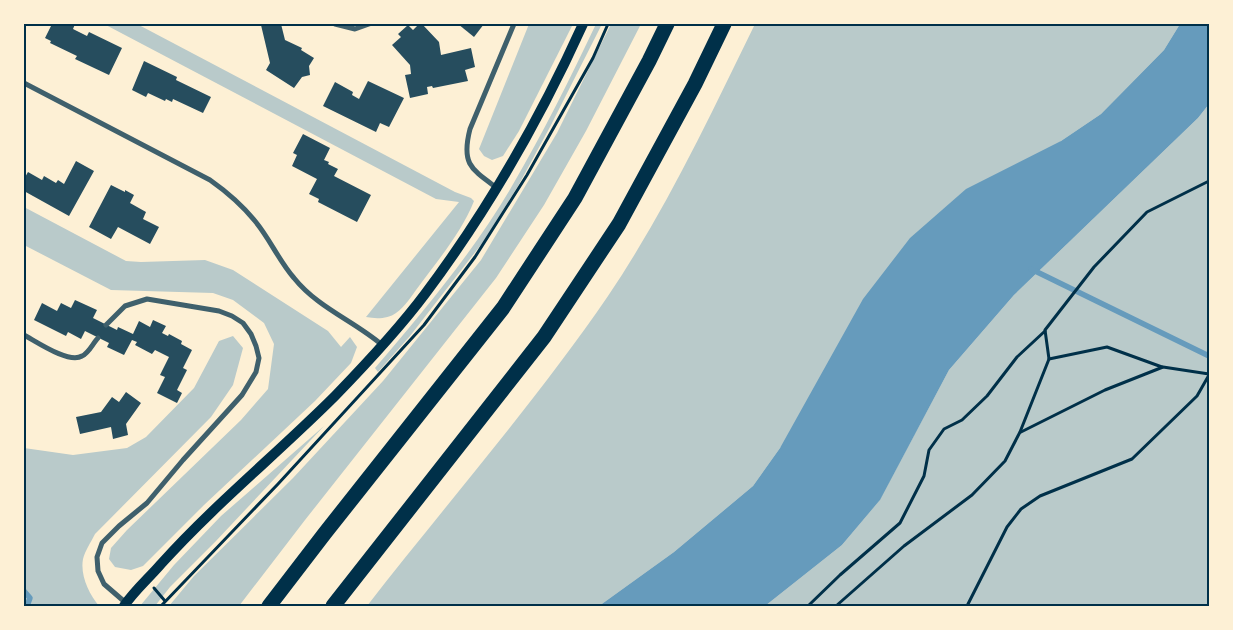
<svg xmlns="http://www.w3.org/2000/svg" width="1233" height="630" viewBox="0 0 1233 630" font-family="Barlow,sans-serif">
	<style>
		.green { fill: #b9caca }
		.water { fill: #669bbc }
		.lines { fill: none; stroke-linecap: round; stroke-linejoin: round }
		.stream { stroke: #669bbc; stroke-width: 5.5 }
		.building { fill: #264d5e }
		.path { stroke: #003049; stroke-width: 3 }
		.minor { stroke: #3f606c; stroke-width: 5 }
		.secondary { stroke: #003049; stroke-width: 10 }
		.motorway { stroke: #003049; stroke-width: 15 }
		.neatline { fill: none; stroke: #003049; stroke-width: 2 }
	</style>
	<rect width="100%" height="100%" fill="#fdf0d5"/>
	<!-- green -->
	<g class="green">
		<path d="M104 24H137L455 192 471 198 474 201C462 232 438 260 419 286 412 295 405 307 396 313 388 319 376 319 366 317L459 202 436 199Z"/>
		<polygon points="529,24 573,24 519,131 503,156 492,160 484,156 479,149"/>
		<path d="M596 24H602L550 127 518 186 483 242 410 336 378 372 375 368C424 311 474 251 512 186 543 133 570 79 596 24Z"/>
		<polygon points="611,24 641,24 586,131 544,205 496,278 305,520 239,606 169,606 194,576 293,478 383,381 481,260 557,133"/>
		<path d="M755 24H1180L1164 50 1101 114 1061 141 780 448 753 486 674 552 599 606H367C447 503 534 404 608 296 666 210 710 116 755 24Z"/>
		<polygon points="1209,104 1209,606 765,606 842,545 879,501 949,370 1014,295 1198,118"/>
		<polygon points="24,207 126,261 141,262 205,260 233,270 328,331 341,347 350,337 357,347 351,363 315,401 204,505 143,566 131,570 115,567 109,559 111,548 127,530 241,420 268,389 274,344 264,323 233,300 213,293 111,290 24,245"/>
		<path d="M233 336 243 348 233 385 211 417 95 534C91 542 85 551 83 559 80 575 89 594 99 606H24V448L73 455 127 448 146 437 194 388 219 341Z"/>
		<polygon points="324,426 216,541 170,587 155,606 140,606 174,565 221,516"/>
	</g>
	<!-- water -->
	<polygon class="water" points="1180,24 1209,24 1209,104 1198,118 1014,295 949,370 880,500 842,545 765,606 599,606 674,552 753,486 780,448 863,299 910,238 966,189 1061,141 1101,114 1164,50"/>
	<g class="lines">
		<!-- stream -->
		<g class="stream">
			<polyline points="1031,269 1209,356"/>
			<polyline points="24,591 30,598 27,606"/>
		</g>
	</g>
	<!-- building -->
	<g class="building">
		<polygon points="52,24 75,24 73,29 87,36 89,32 122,48 109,75 75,59 77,56 50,43 51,41 45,38"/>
		<polygon points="264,24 281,24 285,40 302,48 301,50 314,58 309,66 310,75 302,77 294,88 266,70 270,63 261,25"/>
		<polygon points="419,24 422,24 439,42 441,55 471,48 475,67 465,70 468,81 433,88 432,86 427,87 428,94 410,98 405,75 411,74 410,65 392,45 401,37 398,34 408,25 413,30"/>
		<polygon points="458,24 484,24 474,37"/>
		<polygon points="144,61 177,77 176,80 211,97 203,113 173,99 172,102 166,99 165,101 148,93 146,97 132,90"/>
		<polygon points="368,81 404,98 389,127 380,123 376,132 323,106 335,82 353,92 352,95 359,99"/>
		<polygon points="303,134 330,148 324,160 329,162 328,164 338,169 334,176 371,195 357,222 318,202 319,199 309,194 317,179 292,166 297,155 293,153"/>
		<polygon points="76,161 94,171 69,216 24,191 24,179 28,172 42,180 44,176 56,183 58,180 64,184"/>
		<polygon points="111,185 125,192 125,190 134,195 130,203 146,212 143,219 159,227 150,244 118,227 111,239 89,227"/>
		<polygon points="75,300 97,310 93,318 117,330 118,327 133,334 139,321 150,327 153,320 166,326 162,333 168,336 169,334 182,341 181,344 192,350 183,368 187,370 177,390 182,393 177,403 157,393 165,377 160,375 169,357 155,350 152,354 135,345 137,342 132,340 124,355 107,347 109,343 85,331 81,339 68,332 66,336 34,320 42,303 57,311 61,303 71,308"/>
		<polygon points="126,392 141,403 126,424 128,435 113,439 111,427 80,434 76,417 101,412 112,397 119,402"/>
	</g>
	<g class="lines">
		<!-- path -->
		<g class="path">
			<polyline points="1049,359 1107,347 1162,367"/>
			<polyline points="1021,432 1105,390 1163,367 1209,374"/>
			<polyline points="154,588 165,601"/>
			<polyline points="161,606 278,484 424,325 475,257 527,175 593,58 608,24"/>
			<polyline points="808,606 840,575 900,523 924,476 929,450 944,429 962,420 987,396 1017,357 1045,331"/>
			<polyline points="836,606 904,546 972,495 1005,461 1020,432 1049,359 1045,330 1094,267 1147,212 1209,181"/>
			<polyline points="967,606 1007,527 1021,509 1040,496 1132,459 1197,396 1209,375"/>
		</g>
		<!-- minor -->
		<g class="minor">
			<polyline points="335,24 355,29 369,24"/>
			<path d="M24 83 210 180C227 192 242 205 255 221 270 239 279 261 294 278 318 308 354 321 382 345"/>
			<path d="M497 188C471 169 461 164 470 129L514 24"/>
			<polyline points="106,325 125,306 147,299 219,311 232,316 243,323 251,334 256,346 259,358 256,372 242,395 183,460 147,503 119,526 102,543 97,557 98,571 104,584 126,603"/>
			<path d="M24 335C37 342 69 364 82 356 89 353 93 343 98 338"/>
		</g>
		<!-- secondary -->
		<path class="secondary" d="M124 606C134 591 149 578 161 564 215 504 278 453 335 396 366 364 398 330 425 294 488 210 540 119 583 24"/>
		<!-- motorway -->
		<g class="motorway">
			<polyline points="269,606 325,533 503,308 575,198 649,61 667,24"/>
			<polyline points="333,606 544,337 619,224 695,84 724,24"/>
		</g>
	</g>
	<!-- border -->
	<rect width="1233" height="630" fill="none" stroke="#fdf0d5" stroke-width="50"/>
	<rect x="25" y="25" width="1183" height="580" class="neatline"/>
</svg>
